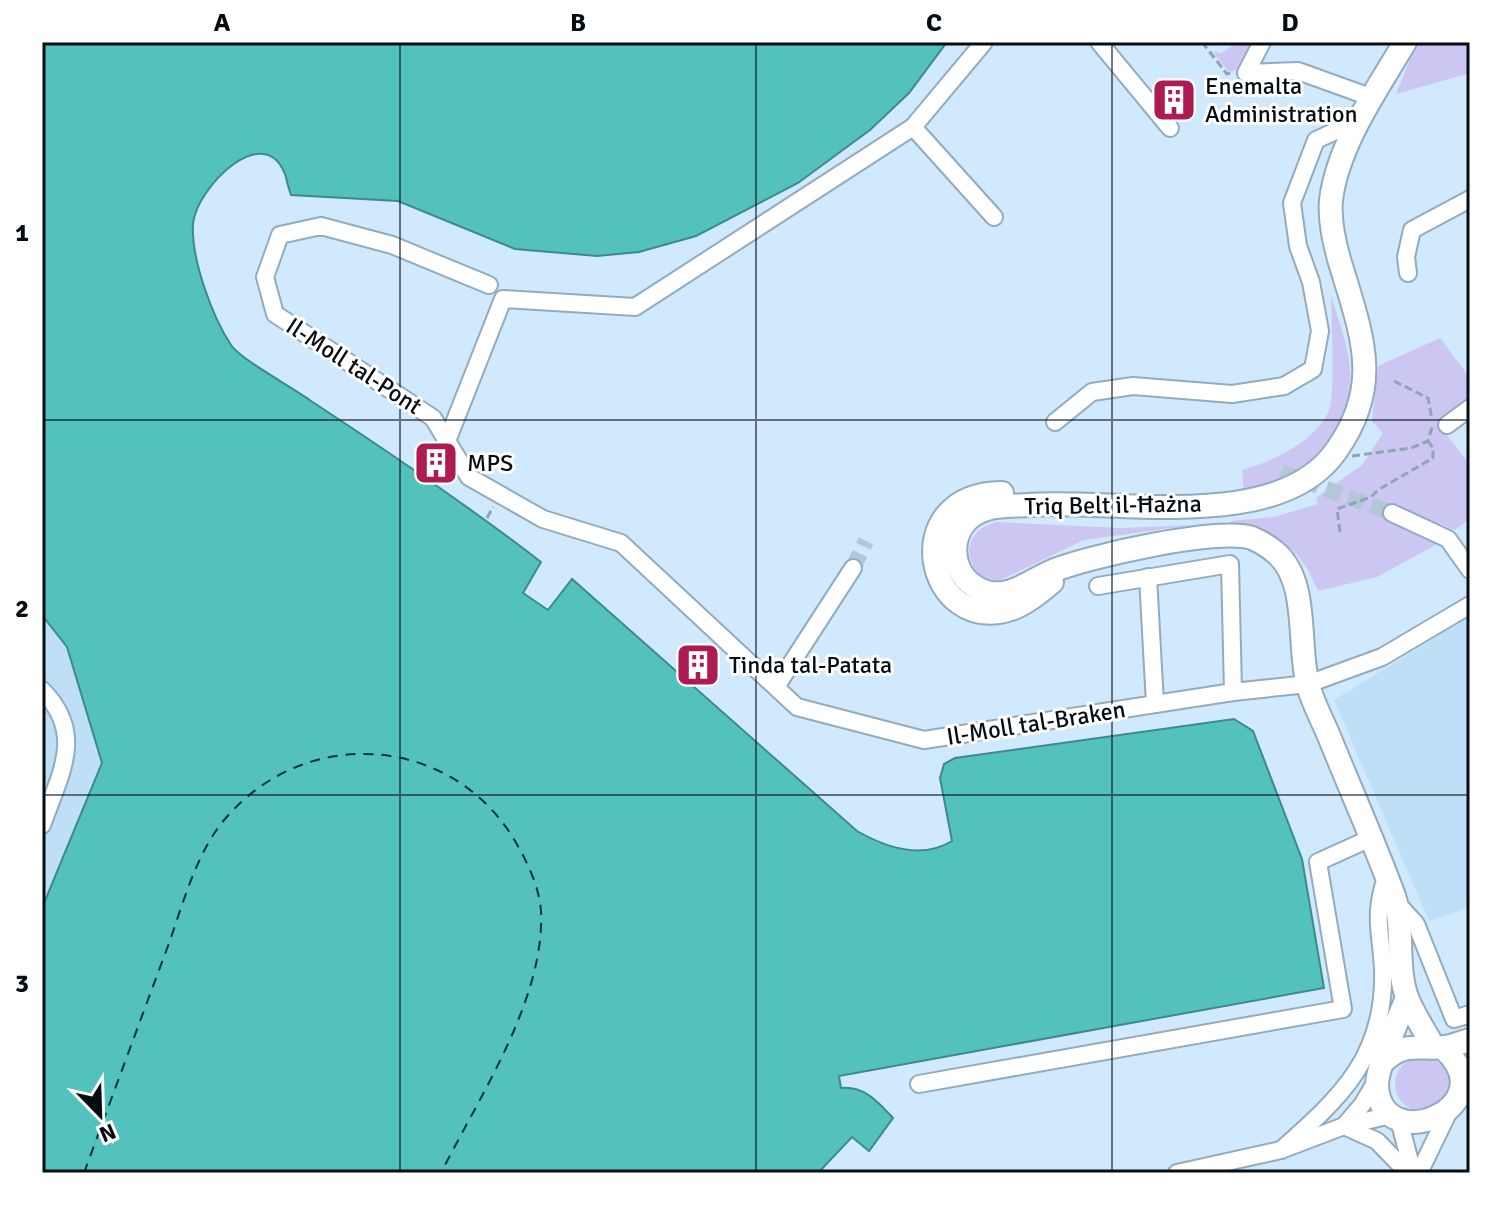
<svg xmlns="http://www.w3.org/2000/svg" width="1512" height="1215" viewBox="0 0 1512 1215" font-family="Signika,sans-serif">
	<style>
		.built { fill: #bedff6 }
		.green { fill: #cbc6f2 }
		.water { fill: #53c1bc; stroke: #3c8b89; stroke-width: 2 }
		.lines { fill: none; stroke-linecap: round; stroke-linejoin: round }
		.ferry { stroke: #003533; stroke-width: 2; stroke-dasharray: 10 8; stroke-linecap: butt }
		.minor-tunnel { stroke: #b2c8d9; stroke-width: 16; stroke-dasharray: 16 8; stroke-linecap: butt }
		.minor-casing { stroke: #93abbd; stroke-width: 20 }
		.major-casing { stroke: #93abbd; stroke-width: 26 }
		.path { stroke: #90a4b3; stroke-width: 3; stroke-dasharray: 8 4; stroke-linecap: butt }
		.minor { stroke: #fff; stroke-width: 16 }
		.major { stroke: #fff; stroke-width: 22 }
		.grid { fill: none; stroke: #050d13; stroke-width: 2; stroke-opacity: 0.55 }
		.labels { text-anchor: middle; dominant-baseline: central; stroke-width: 6; stroke-linejoin: round; paint-order: stroke }
		.poi-label { font-size: 24px; fill: #050d13; stroke: #fff; text-anchor: start }
		.street-label { font-size: 24px; fill: #050d13; stroke: #fff }
		.neatline { fill: none; stroke: #050d13; stroke-width: 3 }
		.grid-label { font-size: 26px; text-anchor: middle; font-weight: bold; fill: #050d13 }
	</style>
	<rect width="100%" height="100%" fill="#d0e9fc"/>
	<!-- built -->
	<g class="built">
		<polygon points="42,615 67,647 102,763 42,908"/>
		<polygon points="1470,616 1470,907 1429,921 1334,700"/>
	</g>
	<!-- green -->
	<g class="green">
		<polygon points="1239,42 1257,42 1242,68 1229,72 1213,52 1221,53"/>
		<polygon points="1417,42 1470,42 1470,73 1396,94"/>
		<path d="M1331 296C1340 325 1353 356 1350 387 1345 445 1297 482 1244 493L1242 470C1273 461 1311 444 1328 413 1336 398 1331 318 1331 296Z"/>
		<path d="M1440 338 1470 378V399L1439 425 1470 465V518L1455 530 1396 506 1388 518 1439 543 1377 577 1318 591C1299 547 1281 533 1232 529L1231 521 1274 517 1318 504 1316 498 1363 464 1383 433 1372 421 1378 366Z"/>
		<path d="M997 522 1121 528 1193 525 1084 540 998 581 981 576C960 555 969 528 997 522Z"/>
		<circle cx="1422" cy="1084" r="27"/>
	</g>
	<!-- water -->
	<path class="water" d="M42 42H947L909 93 870 130 798 183 696 236 639 252 597 256 515 249 398 201 291 195C289 189 287 183 286 177 266 117 196 188 193 224 191 259 212 316 231 345 240 359 295 389 311 401 389 452 467 505 541 562L523 593 548 610 572 579 857 831C885 847 921 860 952 841L940 778 944 764 955 758 1234 719 1253 731 1302 859 1324 988 839 1076 841 1088C865 1086 878 1102 893 1118L869 1151 852 1137 818 1173H42V908L102 763 67 647 42 615Z"/>
	<g class="lines">
		<!-- ferry -->
		<path class="ferry" d="M84 1173C112 1097 140 1021 168 946 183 904 196 853 225 819 308 721 459 736 519 848 530 868 539 888 541 911 545 999 480 1095 441 1173"/>
		<!-- minor-tunnel -->
		<g class="minor-tunnel">
			<polyline points="1281,472 1392,513"/>
			<polyline points="853,568 866,541"/>
		</g>
		<!-- minor casing -->
		<g class="minor-casing">
			<g id="minor">
				<polyline points="1099,42 1170,128"/>
				<polyline points="1262,42 1246,73 1298,71 1373,98"/>
				<polyline points="913,127 994,217"/>
				<polyline points="1408,273 1406,257 1412,230 1470,199"/>
				<polyline points="489,285 392,245 321,226 280,235 265,277 275,314 433,418 469,477 543,519 621,543 797,707 924,740 1233,692 1308,684 1382,657 1470,605"/>
				<polyline points="1055,422 1092,392 1133,386 1232,394 1284,386 1313,369 1320,331 1311,282 1298,246 1292,203 1316,140 1360,120"/>
				<polyline points="1447,425 1470,408"/>
				<polyline points="447,441 503,299 635,307 913,127 984,42"/>
				<polyline points="1392,513 1448,539 1470,570"/>
				<polyline points="1148,577 1155,704"/>
				<polyline points="1098,586 1230,564 1233,692"/>
				<polyline points="776,687 853,568"/>
				<path d="M42 690C86 734 60 774 42 825"/>
				<polyline points="1397,903 1416,924 1454,1019 1470,1014"/>
				<polyline points="919,1084 1343,1009 1318,862 1371,838"/>
				<polyline points="1399,1120 1413,1173"/>
				<polyline points="1344,1126 1377,1141 1408,1173"/>
				<polyline points="1344,1126 1362,1105 1378,1078"/>
				<path d="M1281 1150C1341 1097 1386 1056 1383 969 1381 932 1373 915 1386 878"/>
				<polyline points="1177,1173 1281,1150 1344,1126 1391,1115"/>
				<polyline points="1419,1173 1450,1109"/>
			</g>
		</g>
		<!-- major casing -->
		<g class="major-casing">
			<g id="major">
				<path d="M1405 42C1377 90 1338 144 1331 200 1329 223 1335 247 1342 269 1363 338 1382 387 1336 451 1278 534 1115 498 1028 505 1011 506 992 505 977 513 949 528 948 569 974 586 983 593 996 595 1007 592 1024 588 1039 576 1055 570 1090 556 1219 527 1252 538 1259 541 1269 547 1275 552 1310 581 1297 645 1308 685 1313 704 1324 723 1331 741 1352 793 1375 844 1394 896 1405 928 1395 968 1408 1000 1414 1015 1425 1031 1433 1046"/>
				<path d="M1002 493C895 494 927 637 1011 609 1026 604 1040 592 1052 582"/>
				<path d="M1407 998C1399 1017 1377 1067 1377 1085 1380 1160 1509 1107 1443 1048"/>
				<path d="M1384 1061C1405 1041 1420 1050 1445 1047 1453 1046 1462 1042 1470 1040"/>
			</g>
		</g>
		<!-- path -->
		<g class="path">
			<polyline points="1202,42 1227,74 1231,73"/>
			<polyline points="1394,381 1428,398 1432,419"/>
			<polyline points="1352,456 1411,448 1428,441 1432,427"/>
			<polyline points="487,518 493,507"/>
			<polyline points="1340,532 1337,509 1371,497 1378,490 1433,458 1433,448 1428,441"/>
		</g>
		<!-- minor -->
		<use href="#minor" class="minor"/>
		<!-- major -->
		<use href="#major" class="major"/>
	</g>
	<!-- grid -->
	<path class="grid" d="M400 42V1173M756 42V1173M1112 42V1173M42 420H1470M42 795H1470"/>
	<!-- icons -->
	<defs>
		<g id="building-square" transform="scale(2.3)"><rect x="-9" y="-9" width="18" height="18" rx="4" fill="#ac1c53" stroke="#fff"/><path d="M-4-6H4V6H1V3H-1V6H-4ZM-2.5-4.3h1.7v1.8h-1.7ZM.8-4.3h1.7v1.8H.8ZM-2.5-1h1.7V.8h-1.7ZM.8-1h1.7V.8H.8Z" fill="#fff"/></g>
	</defs>
	<g fill-rule="evenodd">
		<use href="#building-square" x="1174" y="100"/>
		<use href="#building-square" x="436" y="463"/>
		<use href="#building-square" x="698" y="665"/>
	</g>
	<g class="labels">
		<!-- poi labels -->
		<g class="poi-label">
			<text x="1205" y="86">Enemalta<tspan x="1205" dy="28">Administration</tspan></text>
			<text x="467" y="463">MPS</text>
			<text x="729" y="665">Tinda tal-Patata</text>
		</g>
		<!-- street labels -->
		<g class="street-label">
			<text transform="translate(354 366) rotate(33)">Il-Moll tal-Pont</text>
			<text transform="translate(1113 505) rotate(-1)">Triq Belt il-Ħażna</text>
			<text transform="translate(1036 723) rotate(-9)">Il-Moll tal-Braken</text>
		</g>
	</g>
	<!-- border -->
	<rect width="1512" height="1215" fill="none" stroke="#ffffff" stroke-width="88"/>
	<!-- north arrow -->
	<g transform="translate(100 1115) rotate(157)" stroke="#ffffff" stroke-width="6" paint-order="stroke">
	<path d="M0-6L14 30L0 20L-14 30Z" fill="#050d13"/>
	<text y="-12" font-size="22" font-weight="bold" text-anchor="middle" fill="#050d13">N</text>
	</g>
	<rect x="44" y="44" width="1424" height="1127" class="neatline"/>
	<g class="grid-label">
		<text x="222" y="31">A</text>
		<text x="578" y="31">B</text>
		<text x="934" y="31">C</text>
		<text x="1290" y="31">D</text>
		<text x="22" y="241">1</text>
		<text x="22" y="617">2</text>
		<text x="22" y="992">3</text>
	</g>
</svg>
